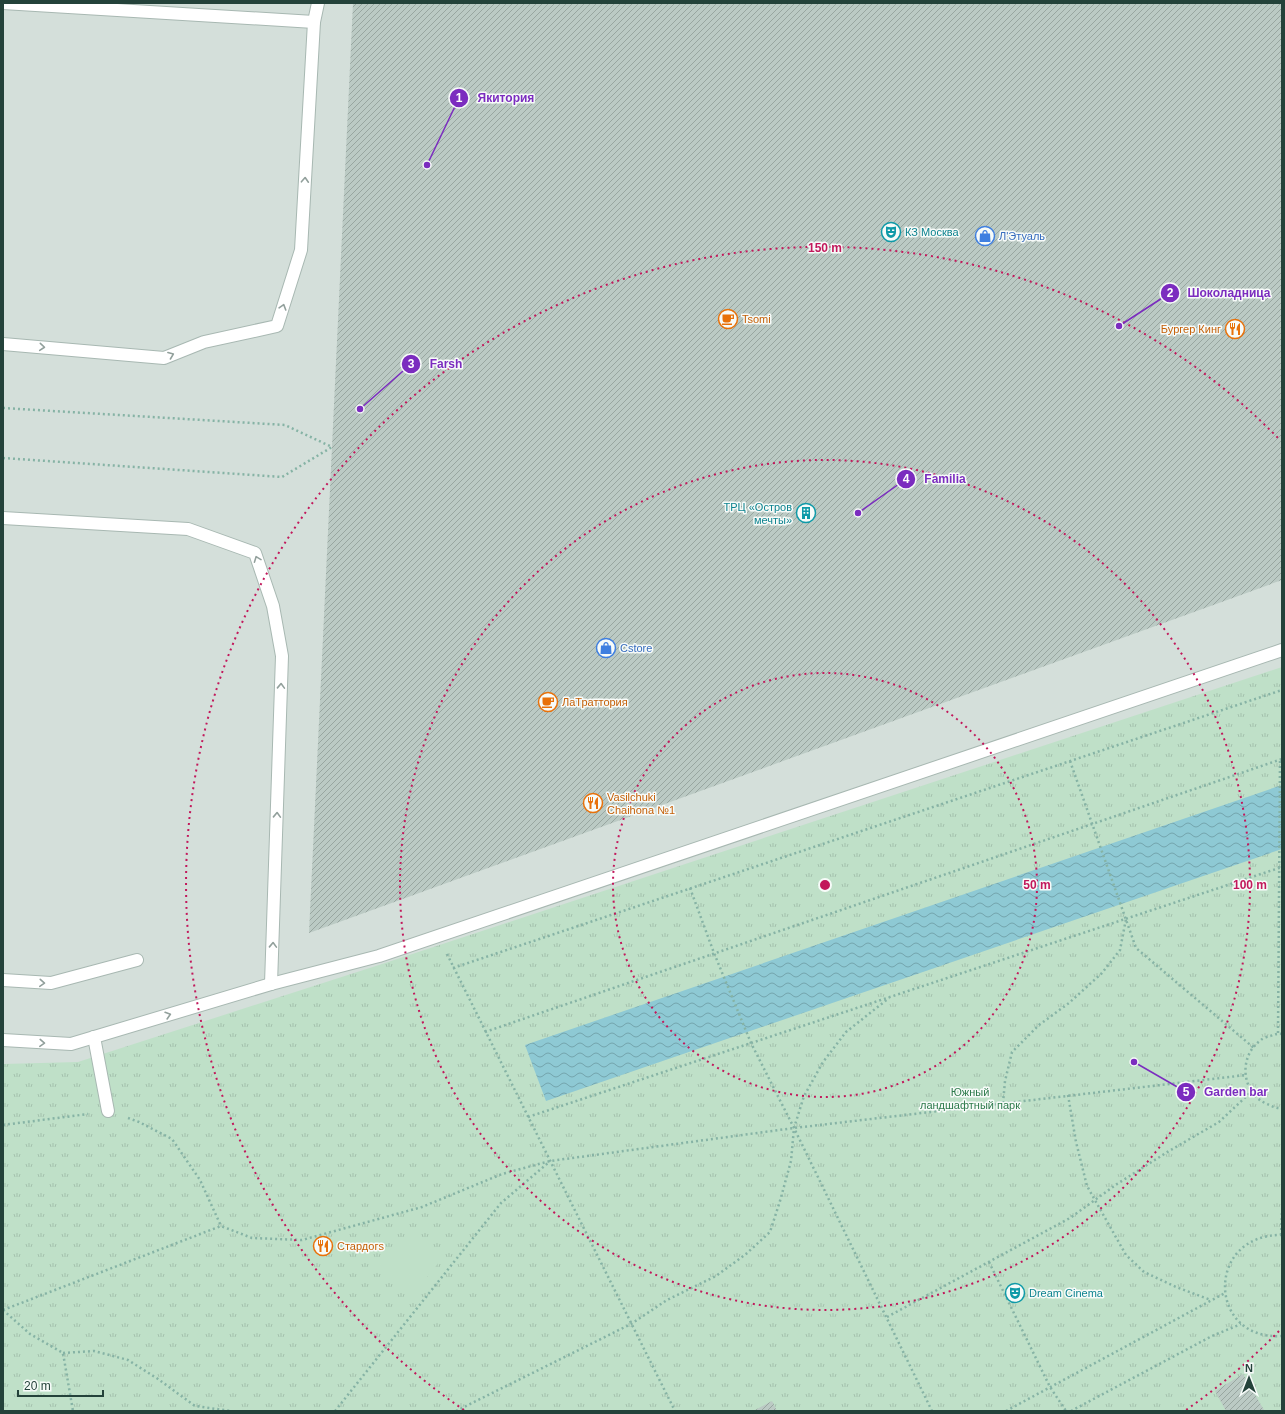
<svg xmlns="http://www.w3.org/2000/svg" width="1285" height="1414" viewBox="0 0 1285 1414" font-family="Arial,sans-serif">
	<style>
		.built { fill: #d4dfda }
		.grass { fill: url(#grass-tufts) }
		.garden { fill: #bfe0c8 }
		.water { fill: url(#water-waves) }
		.building { fill: url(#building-hatch) }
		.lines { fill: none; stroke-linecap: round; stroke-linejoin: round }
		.lane-casing { stroke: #a8b8b2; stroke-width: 14 }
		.path { stroke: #86b3a5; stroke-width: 2.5; stroke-dasharray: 2 3; stroke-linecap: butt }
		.lane { stroke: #fff; stroke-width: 12 }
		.oneway { stroke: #92a09c }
		.ring { fill: none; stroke: #c2185b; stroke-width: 2; stroke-dasharray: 2 4 }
		.labels { text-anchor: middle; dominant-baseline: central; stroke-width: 3; stroke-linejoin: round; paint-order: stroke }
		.culture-label { font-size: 11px; fill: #0d838f; stroke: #f7fbf9; text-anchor: start }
		.shop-label { font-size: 11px; fill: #366cbe; stroke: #f7fbf9; text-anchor: start }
		.food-label { font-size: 11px; fill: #c56008; stroke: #f7fbf9; text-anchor: start }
		.park-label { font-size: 11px; fill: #2d7a4b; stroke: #f7fbf9 }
		.centre { fill: #c2185b; stroke: #f7fbf9; stroke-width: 2 }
		.ring-label { font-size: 12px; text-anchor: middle; font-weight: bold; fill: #c2185b; stroke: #f7fbf9; stroke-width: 3; stroke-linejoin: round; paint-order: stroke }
		.leader { fill: none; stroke: #7b2cbf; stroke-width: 1.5 }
		.callout-dot { fill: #7b2cbf; stroke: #f7fbf9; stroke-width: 1.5 }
		.mark-label { font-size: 12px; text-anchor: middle; font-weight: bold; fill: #fff }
		.callout-label { font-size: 12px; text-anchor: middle; font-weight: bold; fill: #7b2cbf; stroke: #f7fbf9; stroke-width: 3; stroke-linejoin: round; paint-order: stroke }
	</style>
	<defs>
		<pattern id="grass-tufts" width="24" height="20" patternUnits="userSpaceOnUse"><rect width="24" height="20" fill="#bfe0c8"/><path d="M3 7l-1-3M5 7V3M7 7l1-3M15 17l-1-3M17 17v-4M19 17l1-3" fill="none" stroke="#a4c1ad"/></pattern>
		<pattern id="water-waves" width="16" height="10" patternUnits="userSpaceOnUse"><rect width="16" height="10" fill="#8ec9d4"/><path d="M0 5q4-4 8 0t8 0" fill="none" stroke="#74a5ad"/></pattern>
		<pattern id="building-hatch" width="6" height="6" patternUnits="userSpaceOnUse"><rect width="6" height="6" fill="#bbcac4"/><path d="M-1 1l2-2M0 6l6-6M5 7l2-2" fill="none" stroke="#98a6a0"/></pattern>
	</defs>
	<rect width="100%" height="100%" fill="#e6efeb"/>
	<!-- built -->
	<rect class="built" x="3" y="3" width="1279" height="1408"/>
	<!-- grass -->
	<polygon class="grass" points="1282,667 1282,1411 3,1411 3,1064 78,1062 382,964"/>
	<!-- garden -->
	<polygon class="garden" points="417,1232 443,1257 413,1295 382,1265"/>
	<!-- water -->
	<polygon class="water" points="1282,785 1282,849 546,1101 525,1045"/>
	<!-- building -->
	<g class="building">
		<polygon points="353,3 1282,3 1282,580 309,933"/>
		<polygon points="1243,1374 1264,1410 1262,1411 1226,1411 1215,1391"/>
		<polygon points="772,1401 777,1411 753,1411"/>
	</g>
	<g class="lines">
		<!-- lane casing -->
		<g class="lane-casing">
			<g id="lane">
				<polyline points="3,3 314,22"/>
				<polyline points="3,344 164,358 204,342 277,326 301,250 314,22 318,3"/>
				<polyline points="3,518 188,529 255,553 273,606 282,656 271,984"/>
				<polyline points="3,980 51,983 137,960"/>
				<polyline points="94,1037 108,1111"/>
				<polyline points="3,1040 71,1044 271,984 379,956 1282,650"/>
			</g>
		</g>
		<!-- path -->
		<g class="path">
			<polyline points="3,408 285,425 332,447"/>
			<polyline points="3,458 282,477 332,447"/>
			<polyline points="1070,761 1136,948 1254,1048"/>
			<polyline points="690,888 714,953 751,1043 794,1128 932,1411"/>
			<polyline points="447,954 675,1411"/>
			<polyline points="453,968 1282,690"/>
			<polyline points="485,1032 1282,759"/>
			<polyline points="1278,1033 1280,760"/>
			<path d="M1282 1034C1277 1033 1274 1035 1270 1036 1267 1037 1263 1038 1261 1040 1238 1056 1241 1093 1267 1104 1272 1106 1277 1109 1282 1108"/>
			<polyline points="1068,1095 1076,1142 1087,1186 1126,1255 1144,1272 1176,1287 1211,1300"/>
			<polyline points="1003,1103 1005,1081 1012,1052 1039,1025 1069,1003 1102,973 1120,950 1126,919"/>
			<polyline points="528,1117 1282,867"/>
			<polyline points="128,1118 139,1122 172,1139 200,1180 221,1226"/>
			<polyline points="3,1125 88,1114"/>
			<polyline points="1281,1235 1282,1210"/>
			<path d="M1282 1235C1205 1234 1207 1341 1282 1336"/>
			<polyline points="989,1262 1050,1387 1066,1411"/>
			<polyline points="3,1310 221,1226 252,1238 302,1240 422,1207 502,1174 550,1161 794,1128 1246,1075"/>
			<polyline points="3,1310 30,1334 63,1353 73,1411"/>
			<polyline points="887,1317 1070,1218 1117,1184 1169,1151 1219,1122 1251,1092"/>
			<polyline points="63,1353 94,1351 128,1360 158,1379 195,1406 231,1411"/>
			<polyline points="335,1411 501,1203 548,1163"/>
			<polyline points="456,1411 631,1324 667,1300 716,1276 746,1254 770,1232 780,1201 791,1161 794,1128 804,1096 823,1062 846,1032 889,998"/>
			<polyline points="1006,1411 1225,1293"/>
			<polyline points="1071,1411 1212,1336 1241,1324"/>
		</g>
		<!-- lane -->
		<use href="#lane" class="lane"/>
	</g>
	<!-- one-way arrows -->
	<defs><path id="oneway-chevron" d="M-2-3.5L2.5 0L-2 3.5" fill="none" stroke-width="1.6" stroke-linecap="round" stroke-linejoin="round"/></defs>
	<g class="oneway">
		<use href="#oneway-chevron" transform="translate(305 180) rotate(-87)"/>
		<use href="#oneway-chevron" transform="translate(283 307) rotate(-73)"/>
		<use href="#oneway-chevron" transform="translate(42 347) rotate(5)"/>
		<use href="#oneway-chevron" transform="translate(171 355) rotate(-21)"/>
		<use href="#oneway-chevron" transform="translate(257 559) rotate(-111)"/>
		<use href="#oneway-chevron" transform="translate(281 686) rotate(-88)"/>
		<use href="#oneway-chevron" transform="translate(277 815) rotate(-88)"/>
		<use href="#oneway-chevron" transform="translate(273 945) rotate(-88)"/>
		<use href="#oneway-chevron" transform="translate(42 983) rotate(4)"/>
		<use href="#oneway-chevron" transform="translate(168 1015) rotate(-17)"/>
		<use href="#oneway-chevron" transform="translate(42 1043) rotate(3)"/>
	</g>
	<!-- distance rings -->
	<g class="ring">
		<circle cx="825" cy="885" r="212"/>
		<circle cx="825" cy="885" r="425"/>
		<path d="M1279 1331A637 637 0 0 1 1186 1410M464 1410A637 637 0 1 1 1279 439"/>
	</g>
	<!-- icons -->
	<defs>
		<g id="theatre-ring" transform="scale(1)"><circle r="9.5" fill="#f7fbf9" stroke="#0f9aa8" stroke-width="1.5"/><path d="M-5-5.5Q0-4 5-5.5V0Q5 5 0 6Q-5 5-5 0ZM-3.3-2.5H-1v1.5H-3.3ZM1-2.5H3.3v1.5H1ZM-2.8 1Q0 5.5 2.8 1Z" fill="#0f9aa8"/></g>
		<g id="shop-ring" transform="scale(1)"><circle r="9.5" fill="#f7fbf9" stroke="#3f7fe0" stroke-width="1.5"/><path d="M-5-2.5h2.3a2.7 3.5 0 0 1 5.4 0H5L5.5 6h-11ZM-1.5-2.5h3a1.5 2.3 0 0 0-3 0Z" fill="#3f7fe0"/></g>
		<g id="cafe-ring" transform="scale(1)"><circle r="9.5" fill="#f7fbf9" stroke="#e8710a" stroke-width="1.5"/><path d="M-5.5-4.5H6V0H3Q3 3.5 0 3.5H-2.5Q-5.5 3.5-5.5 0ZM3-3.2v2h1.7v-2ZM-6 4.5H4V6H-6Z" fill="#e8710a"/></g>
		<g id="restaurant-ring" transform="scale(1)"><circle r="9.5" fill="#f7fbf9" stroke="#e8710a" stroke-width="1.5"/><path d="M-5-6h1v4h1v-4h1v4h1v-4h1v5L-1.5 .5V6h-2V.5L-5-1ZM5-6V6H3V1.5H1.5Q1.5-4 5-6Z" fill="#e8710a"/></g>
		<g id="building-ring" transform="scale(1)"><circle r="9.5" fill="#f7fbf9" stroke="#0f9aa8" stroke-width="1.5"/><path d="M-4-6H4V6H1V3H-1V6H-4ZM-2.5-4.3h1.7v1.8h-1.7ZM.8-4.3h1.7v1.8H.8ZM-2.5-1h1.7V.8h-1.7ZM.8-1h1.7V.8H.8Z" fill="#0f9aa8"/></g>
	</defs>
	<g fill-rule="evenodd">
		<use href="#theatre-ring" x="891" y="232"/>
		<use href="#shop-ring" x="985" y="236"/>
		<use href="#cafe-ring" x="728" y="319"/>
		<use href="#restaurant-ring" x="1235" y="329"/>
		<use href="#building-ring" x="806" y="513"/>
		<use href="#shop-ring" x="606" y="648"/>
		<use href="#cafe-ring" x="548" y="702"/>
		<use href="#restaurant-ring" x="593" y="803"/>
		<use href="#restaurant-ring" x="323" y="1246"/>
		<use href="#theatre-ring" x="1015" y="1293"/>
	</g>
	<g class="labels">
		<!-- culture labels -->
		<g class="culture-label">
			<text x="905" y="232">КЗ Москва</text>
			<text x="792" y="507" text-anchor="end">ТРЦ «Остров<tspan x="792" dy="13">мечты»</tspan></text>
			<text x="1029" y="1293">Dream Cinema</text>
		</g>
		<!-- shop labels -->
		<g class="shop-label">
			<text x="999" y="236">Л'Этуаль</text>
			<text x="620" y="648">Cstore</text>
		</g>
		<!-- food labels -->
		<g class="food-label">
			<text x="742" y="319">Tsomi</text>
			<text x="1221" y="329" text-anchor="end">Бургер Кинг</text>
			<text x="562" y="702">ЛаТраттория</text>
			<text x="607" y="797">Vasilchuki<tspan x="607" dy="13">Chaihona №1</tspan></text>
			<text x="337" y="1246">Стардогs</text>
		</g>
		<!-- park labels -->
		<g class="park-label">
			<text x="970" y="1092">Южный<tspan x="970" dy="13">ландшафтный парк</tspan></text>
		</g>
	</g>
	<circle cx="825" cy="885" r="6" class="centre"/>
	<g class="ring-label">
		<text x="825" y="252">150 m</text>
		<text x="1037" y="889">50 m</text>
		<text x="1250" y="889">100 m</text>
	</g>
	<!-- callouts -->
	<path class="leader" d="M427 165L459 98M1119 326L1170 293M360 409L411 364M858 513L906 479M1134 1062L1186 1092"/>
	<g class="callout-dot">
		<circle cx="427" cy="165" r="4"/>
		<circle cx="1119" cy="326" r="4"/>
		<circle cx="360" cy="409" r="4"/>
		<circle cx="858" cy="513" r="4"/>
		<circle cx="1134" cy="1062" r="4"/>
		<circle cx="459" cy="98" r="10"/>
		<circle cx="1170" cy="293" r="10"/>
		<circle cx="411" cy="364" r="10"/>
		<circle cx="906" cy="479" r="10"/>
		<circle cx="1186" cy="1092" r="10"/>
	</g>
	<g class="mark-label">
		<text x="459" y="102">1</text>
		<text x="1170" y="297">2</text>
		<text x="411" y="368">3</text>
		<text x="906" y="483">4</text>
		<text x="1186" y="1096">5</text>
	</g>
	<g class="callout-label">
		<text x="506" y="102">Якитория</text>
		<text x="1229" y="297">Шоколадница</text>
		<text x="446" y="368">Farsh</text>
		<text x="945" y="483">Familia</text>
		<text x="1236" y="1096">Garden bar</text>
	</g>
	<!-- border -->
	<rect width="1285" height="1414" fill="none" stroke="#24423a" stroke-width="8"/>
	<!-- north arrow -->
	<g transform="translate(1249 1378)" stroke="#f7fbf9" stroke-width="3" paint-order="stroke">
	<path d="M0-3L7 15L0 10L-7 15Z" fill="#24423a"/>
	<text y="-6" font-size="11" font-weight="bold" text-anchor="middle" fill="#24423a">N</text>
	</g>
	<!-- scale -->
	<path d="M18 1390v6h85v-6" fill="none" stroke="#24423a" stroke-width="2"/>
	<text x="24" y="1390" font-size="12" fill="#24423a" stroke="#f7fbf9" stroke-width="3" paint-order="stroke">20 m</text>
</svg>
